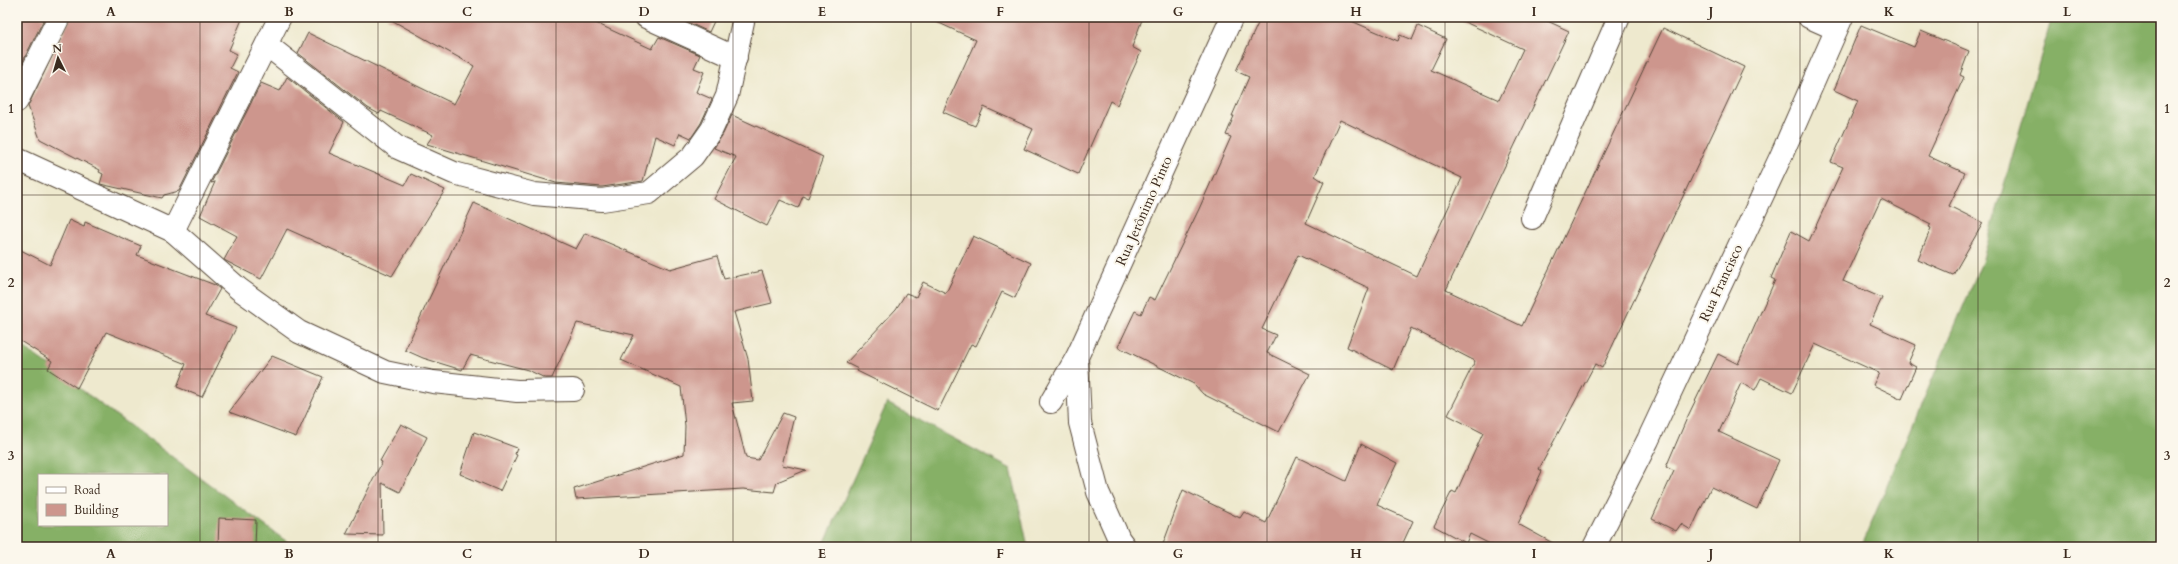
<svg xmlns="http://www.w3.org/2000/svg" width="2178" height="564" viewBox="0 0 2178 564" font-family="Cardo,serif">
	<style>
		.forest { fill: #86b066; stroke: #606d42; fill-rule: evenodd }
		.building { fill: #cd968d; fill-rule: evenodd }
		.lines { fill: none; stroke-linecap: round; stroke-linejoin: round }
		.street-casing { stroke: #564738; stroke-width: 24 }
		.street { stroke: #fff; stroke-width: 22 }
		.grid { fill: none; stroke: #3b2a1e; stroke-width: 1; stroke-opacity: 0.55 }
		.labels { text-anchor: middle; dominant-baseline: central; stroke-width: 4; stroke-linejoin: round; paint-order: stroke }
		.street-label { font-size: 14px; fill: #3b2a1e; stroke: #fbf7ec }
		.neatline { fill: none; stroke: #3b2a1e; stroke-width: 1.5 }
		.grid-label { font-size: 13px; text-anchor: middle; font-weight: bold; fill: #3b2a1e }
	</style>
	<rect width="100%" height="100%" fill="#fbf7ec"/>
	<filter id="ink" filterUnits="userSpaceOnUse"><feTurbulence type="fractalNoise" baseFrequency=".025" numOctaves="2"/><feDisplacementMap in="SourceGraphic" scale="8" xChannelSelector="R" yChannelSelector="G"/><feConvolveMatrix kernelMatrix="1 2 1 2 8 2 1 2 1" color-interpolation-filters="sRGB"/></filter>
	<filter id="wash" filterUnits="userSpaceOnUse"><feTurbulence type="fractalNoise" baseFrequency=".012" numOctaves="4" result="noise"/><feDisplacementMap in="SourceGraphic" scale="16" xChannelSelector="R" yChannelSelector="G"/><feGaussianBlur stdDeviation="0.9" result="paint"/><feColorMatrix in="noise" values="0 0 0 0 0 0 0 0 0 0 0 0 0 0 0 0 0 1.4 0 .05"/><feComposite in="paint" operator="in"/></filter>
	<g filter="url(#wash)">
		<rect width="100%" height="100%" fill="#eee9ce"/>
		<!-- forest -->
		<g class="forest">
			<polygon points="2052,17 2161,17 2161,547 1861,547 1982,262"/>
			<path d="M17 342 294 547H17ZM39 475H167V525H39Z"/>
			<polygon points="887,403 1011,469 1028,547 810,547 825,542"/>
		</g>
		<g id="blocks">
			<!-- building -->
			<g class="building">
				<polygon points="17,17 45,17 17,73"/>
				<polygon points="71,17 243,17 229,50 237,54 230,68 238,72 179,191 164,195 162,198 100,184 103,174 99,172 100,170 40,139 28,106"/>
				<polygon points="386,17 583,17 652,49 659,37 700,55 694,68 704,72 696,92 712,99 701,123 691,138 680,133 675,145 655,136 643,181 602,187 556,183 427,144 433,135 381,111 379,114 368,108 298,53 308,33 454,104 474,66"/>
				<polygon points="676,17 716,17 709,32"/>
				<polygon points="926,17 1143,17 1132,47 1141,52 1117,105 1110,101 1078,174 1024,149 1033,129 984,107 975,126 943,112 976,40"/>
				<path d="M1261 17H1342L1398 41 1400 35 1412 40 1418 26 1446 39 1431 70 1499 100 1523 49 1454 17H1539L1569 31 1446 290 1522 326 1663 28 1744 67 1602 368 1595 364 1539 469 1542 471 1518 524 1560 547H1496L1470 534 1466 543 1434 526 1452 491 1456 493 1483 433 1448 415 1475 361 1411 328 1393 370 1347 347 1369 288 1298 255 1262 329 1276 335 1267 353 1310 374 1279 432 1203 394 1194 384 1118 347 1135 311 1141 314 1149 297 1155 300 1199 209 1231 137 1226 135 1234 116H1232L1249 77 1236 71ZM1340 120 1462 178 1417 276 1306 223 1324 182 1315 176Z"/>
				<polygon points="1861,25 1914,47 1921,31 1969,51 1960,75 1964,77 1928,156 1965,173 1949,206 1983,223 1953,275 1918,260 1931,228 1929,227 1931,224 1881,199 1843,281 1882,298 1870,324 1916,345 1908,363 1916,367 1902,399 1873,385 1879,373 1815,344 1792,393 1761,378 1755,390 1741,383 1719,432 1779,460 1757,509 1711,487 1691,530 1681,524 1676,531 1652,519 1674,471 1666,467 1687,418 1718,354 1738,364 1775,280 1771,278 1791,231 1809,241 1843,167 1831,162 1858,101 1834,90"/>
				<polygon points="287,77 344,122 329,153 405,185 411,174 445,190 392,276 287,229 261,279 224,260 237,236 200,216 215,182 211,183 261,83 280,91"/>
				<polygon points="732,115 823,157 808,198 803,196 798,208 780,200 767,226 714,199 736,157 714,148 723,134"/>
				<polygon points="474,203 576,249 585,233 670,269 717,256 724,279 762,271 772,303 734,312 748,359 753,401 732,403 746,458 758,460 783,413 794,417 782,465 806,470 777,482 774,492 743,489 576,499 574,489 684,454 685,426 681,387 621,360 634,335 577,323 552,378 545,378 528,370 470,355 462,370 423,358 405,350"/>
				<polygon points="69,220 84,227 85,222 141,246 137,255 215,285 220,289 205,316 236,328 202,397 177,387 186,364 106,332 77,388 48,369 52,361 17,339 17,248 50,265"/>
				<polygon points="973,236 1031,263 1015,298 1002,292 976,346 971,344 938,411 857,371 858,369 846,363 896,309 906,293 916,297 923,282 946,293"/>
				<polygon points="272,356 323,377 296,437 229,412"/>
				<polygon points="401,424 427,437 400,492 382,483 383,535 346,534 382,462 380,461"/>
				<polygon points="474,432 517,448 515,454 517,455 500,491 460,474"/>
				<polygon points="1361,444 1397,463 1377,505 1413,521 1401,547 1162,547 1183,490 1240,518 1244,512 1266,523 1297,457 1346,481"/>
				<polygon points="219,518 256,520 255,547 218,547"/>
			</g>
		</g>
	</g>
	<g filter="url(#ink)">
		<use href="#blocks" fill-opacity="0" stroke="#564738" stroke-width="1"/>
		<g class="lines">
			<!-- street casing -->
			<g class="street-casing">
				<g id="street">
					<polyline points="646,17 736,58"/>
					<polyline points="1809,17 1836,29"/>
					<polyline points="267,45 398,148 454,173 534,194 602,200 649,193 693,156 712,129 727,96 744,17"/>
					<polyline points="17,101 59,17"/>
					<polyline points="17,159 173,231 239,289 299,332 385,372 433,382 517,391 573,390"/>
					<polyline points="1532,218 1619,17"/>
					<polyline points="173,231 280,17"/>
					<polyline points="1077,357 1080,423 1098,492 1119,539 1125,547"/>
					<polyline points="1051,402 1077,357 1232,17"/>
					<polyline points="1594,547 1648,440 1781,156 1842,17"/>
				</g>
			</g>
			<!-- street -->
			<use href="#street" class="street"/>
		</g>
	</g>
	<!-- grid -->
	<path class="grid" d="M200 17V547M378 17V547M556 17V547M733 17V547M911 17V547M1089 17V547M1267 17V547M1445 17V547M1622 17V547M1800 17V547M1978 17V547M17 195H2161M17 369H2161"/>
	<g class="labels">
		<!-- street labels -->
		<g class="street-label">
			<text transform="translate(1144 211) rotate(-66)">Rua Jerônimo Pinto</text>
			<text transform="translate(1721 283) rotate(-65)">Rua Francisco</text>
		</g>
	</g>
	<!-- margin -->
	<rect width="2178" height="564" fill="none" stroke="#fbf7ec" stroke-width="44"/>
	<!-- legend -->
	<rect x="38" y="474" width="130" height="52" fill="#fbf7ec" stroke="#aea59a"/>
	<rect x="46" y="487" width="20" height="6" fill="#ffffff" stroke="#aea59a"/>
	<text x="74" y="494" font-size="12" fill="#3b2a1e">Road</text>
	<rect x="46" y="504" width="20" height="12" fill="#cd968d" stroke="#aea59a"/>
	<text x="74" y="514" font-size="12" fill="#3b2a1e">Building</text>
	<!-- north arrow -->
	<g transform="translate(58 58) rotate(355)" stroke="#fbf7ec" stroke-width="3" paint-order="stroke">
	<path d="M0-3L7 15L0 10L-7 15Z" fill="#3b2a1e"/>
	<text y="-6" font-size="11" font-weight="bold" text-anchor="middle" fill="#3b2a1e">N</text>
	</g>
	<rect x="22" y="22" width="2134" height="520" class="neatline"/>
	<g class="grid-label">
		<text x="111" y="16">A</text>
		<text x="289" y="16">B</text>
		<text x="467" y="16">C</text>
		<text x="644" y="16">D</text>
		<text x="822" y="16">E</text>
		<text x="1000" y="16">F</text>
		<text x="1178" y="16">G</text>
		<text x="1356" y="16">H</text>
		<text x="1534" y="16">I</text>
		<text x="1711" y="16">J</text>
		<text x="1889" y="16">K</text>
		<text x="2067" y="16">L</text>
		<text x="11" y="113">1</text>
		<text x="2167" y="113">1</text>
		<text x="11" y="287">2</text>
		<text x="2167" y="287">2</text>
		<text x="11" y="460">3</text>
		<text x="2167" y="460">3</text>
		<text x="111" y="558">A</text>
		<text x="289" y="558">B</text>
		<text x="467" y="558">C</text>
		<text x="644" y="558">D</text>
		<text x="822" y="558">E</text>
		<text x="1000" y="558">F</text>
		<text x="1178" y="558">G</text>
		<text x="1356" y="558">H</text>
		<text x="1534" y="558">I</text>
		<text x="1711" y="558">J</text>
		<text x="1889" y="558">K</text>
		<text x="2067" y="558">L</text>
	</g>
</svg>
